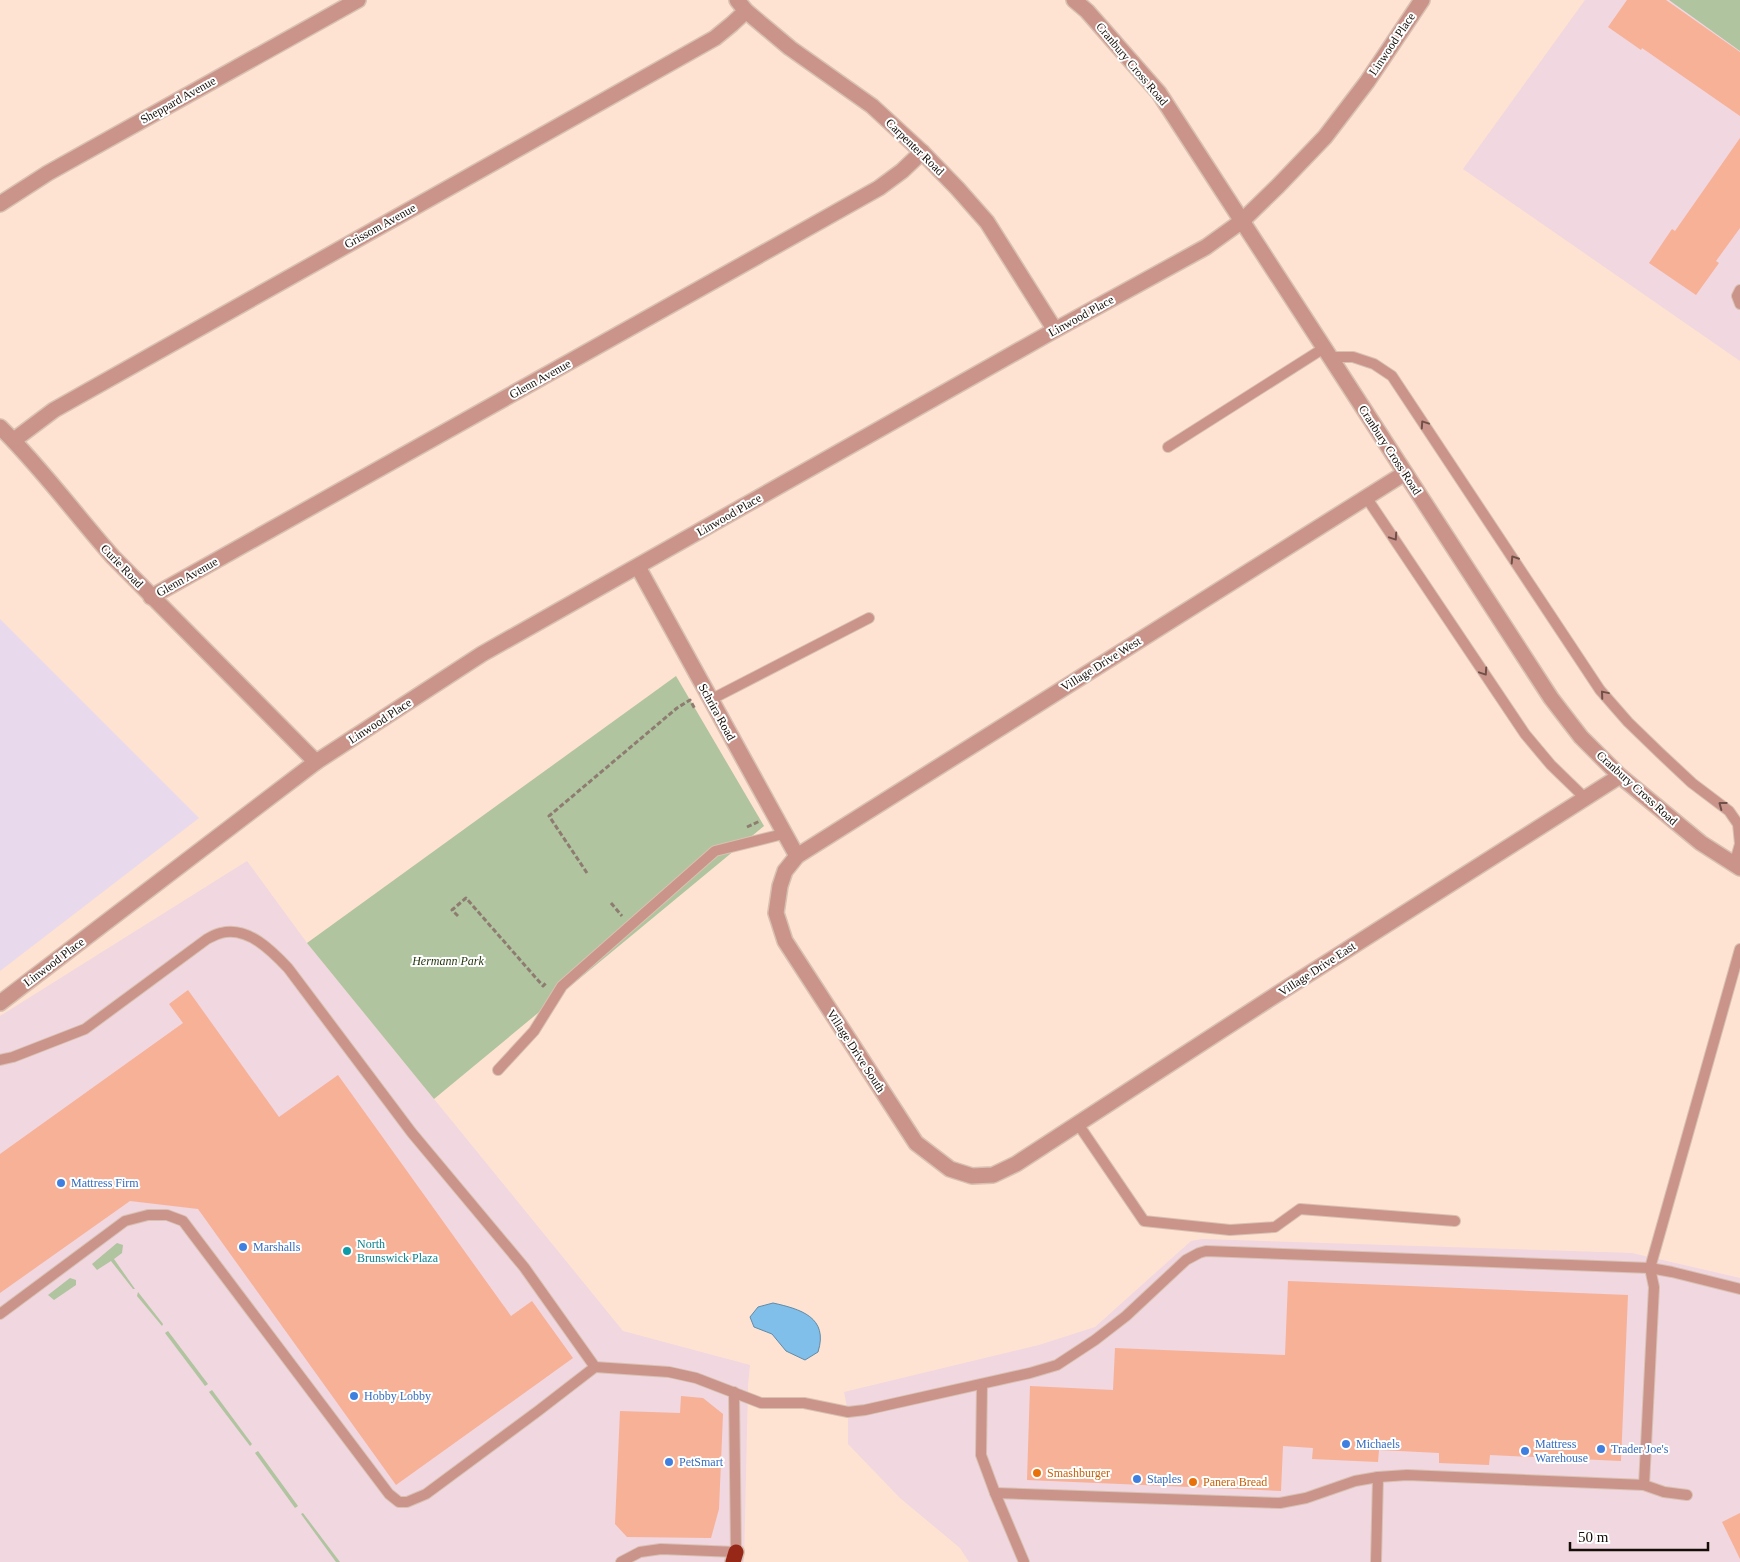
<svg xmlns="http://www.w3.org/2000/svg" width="1740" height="1562" viewBox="0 0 1740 1562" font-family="'Times New Roman',serif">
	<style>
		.commercial { fill: #f0d7e0 }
		.industrial { fill: #e8d9ec }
		.green { fill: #afc49f }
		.water { fill: #81bfeb; stroke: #618aa7 }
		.building { fill: #f7b197 }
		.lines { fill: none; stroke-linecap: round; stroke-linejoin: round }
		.lane-casing { stroke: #d9c1b2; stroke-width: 12 }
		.street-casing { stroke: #d9c1b2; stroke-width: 18 }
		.highway-casing { stroke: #d9c1b2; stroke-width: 18 }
		.path { stroke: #8e7c70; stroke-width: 3; stroke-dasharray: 5 2.5; stroke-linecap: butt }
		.lane { stroke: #ca948a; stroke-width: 10 }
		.street { stroke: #ca948a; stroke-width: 15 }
		.highway { stroke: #972818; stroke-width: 15 }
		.oneway { stroke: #705048 }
		.shop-dot { fill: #3f7fe0; stroke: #fff; stroke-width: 2 }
		.culture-dot { fill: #0f9aa8; stroke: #fff; stroke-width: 2 }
		.food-dot { fill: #e8710a; stroke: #fff; stroke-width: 2 }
		.labels { text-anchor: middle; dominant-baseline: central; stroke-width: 4; stroke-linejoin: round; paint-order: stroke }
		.street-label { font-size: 12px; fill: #150d07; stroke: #fff }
		.park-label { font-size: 12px; font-style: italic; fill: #1e3308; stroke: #fff }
		.shop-label { font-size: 12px; fill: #366cbe; stroke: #fff; text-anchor: start }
		.culture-label { font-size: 12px; fill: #0d838f; stroke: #fff; text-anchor: start }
		.food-label { font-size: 12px; fill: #c56008; stroke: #fff; text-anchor: start }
	</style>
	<rect width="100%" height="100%" fill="#fee3d2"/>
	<!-- commercial -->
	<g class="commercial">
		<polygon points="1585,0 1740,0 1740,361 1463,169"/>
		<polygon points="247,861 307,943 623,1331 750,1365 748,1385 744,1562 0,1562 0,1016"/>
		<polygon points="1202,1239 1632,1253 1740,1278 1740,1562 969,1562 960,1548 900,1498 848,1444 848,1412 844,1392 1039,1345 1095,1327 1191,1241"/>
	</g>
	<!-- industrial -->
	<polygon class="industrial" points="0,619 199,818 0,971"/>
	<!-- green -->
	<g class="green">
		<polygon points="1669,0 1740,0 1740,51"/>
		<polygon points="676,676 764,826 434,1099 307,943"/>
		<polygon points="117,1243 123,1245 122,1253 114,1259 135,1289 133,1289 111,1261 97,1270 92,1264"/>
		<polygon points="70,1278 76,1280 76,1285 54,1300 48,1295"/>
		<polygon points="138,1292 163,1324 162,1326 137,1296"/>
		<polygon points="168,1331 208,1384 205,1386 165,1333"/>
		<polygon points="212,1390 252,1444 250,1446 209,1392"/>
		<polygon points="258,1451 298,1506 295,1508 255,1453"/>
		<polygon points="303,1513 340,1562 336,1562 301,1514"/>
	</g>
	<!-- water -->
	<path class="water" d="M773 1303C800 1309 829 1317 818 1352L805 1360 786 1351 772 1334 754 1327 750 1317 758 1307Z"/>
	<!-- building -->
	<g class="building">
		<polygon points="1627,0 1666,0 1740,52 1740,116 1642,48 1641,50 1608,27"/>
		<polygon points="1740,138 1740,228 1716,261 1719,263 1696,295 1649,263 1672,229 1675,231"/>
		<polygon points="188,990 279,1117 338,1075 511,1316 532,1301 573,1358 396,1485 198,1209 130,1201 0,1293 0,1154 183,1023 169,1004"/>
		<polygon points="1288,1281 1628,1295 1621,1461 1490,1455 1489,1465 1439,1463 1439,1453 1379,1450 1378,1462 1312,1459 1313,1448 1283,1446 1281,1491 1027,1480 1030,1386 1113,1390 1115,1348 1285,1355"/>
		<polygon points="681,1396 703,1398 723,1414 719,1509 711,1538 627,1537 615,1524 620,1411 680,1413"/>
		<polygon points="1740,1513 1740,1559 1722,1522"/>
	</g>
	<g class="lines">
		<!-- lane casing -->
		<g class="lane-casing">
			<g id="lane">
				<polyline points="1740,290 1737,296 1740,304"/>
				<polyline points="1330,357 1353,357 1374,364 1392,376 1600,690 1628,722 1660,753 1692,783 1729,811 1738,824 1740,844 1734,865"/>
				<polyline points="1168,447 1324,348"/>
				<polyline points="1366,497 1525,734 1551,765 1585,798"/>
				<polyline points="710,700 869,618"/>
				<path d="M0 1060 13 1057 85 1029 207 939C211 937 216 934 221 933 248 926 272 951 288 968L412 1133 524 1267 595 1367 669 1372 696 1378 761 1403H804L848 1412 865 1410 1030 1373 1057 1365 1095 1340 1126 1316 1186 1260 1199 1253 1206 1251 1650 1268 1672 1272 1740 1289"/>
				<polyline points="498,1070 534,1031 562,986 715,851 783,834"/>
				<polyline points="1078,1124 1144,1221 1230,1230 1275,1227 1300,1209 1455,1221"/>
				<polyline points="0,1314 125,1221 148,1215 167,1215 183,1221 389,1494 399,1502 407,1502 426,1494 538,1411 595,1367"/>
				<polyline points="982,1384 981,1455 995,1493 1024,1562"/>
				<polyline points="1644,1485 1654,1287 1650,1268 1740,949"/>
				<polyline points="995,1493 1280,1503 1306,1498 1355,1481 1378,1477 1407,1475 1644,1485 1664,1492 1687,1495"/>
				<polyline points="621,1562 640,1552 661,1549 736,1552 734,1392"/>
				<polyline points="1376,1562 1378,1477"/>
			</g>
		</g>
		<!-- street casing -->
		<g class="street-casing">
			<g id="street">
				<polyline points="737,0 746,11 790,48 872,106 922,152 957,188 987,222 1055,330"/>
				<polyline points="1074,0 1087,11 1159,93 1551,698 1581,737 1620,776 1701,843 1740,868"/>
				<polyline points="0,204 48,173 358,0"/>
				<path d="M0 427C41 467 75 514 113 557L316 762"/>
				<polyline points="14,440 54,410 715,38 732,24 746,11"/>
				<polyline points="1405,473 797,856 785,871 780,886 776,913 785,941 916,1143 950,1169 972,1176 993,1175 1016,1164 1268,1000 1620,776"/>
				<polyline points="638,567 797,856"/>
				<polyline points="151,597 879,188 902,171 922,152"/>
				<polyline points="0,1003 316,762 482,654 1055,330 1206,247 1242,221 1278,186 1325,137 1367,82 1422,0"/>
			</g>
		</g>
		<!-- highway casing -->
		<g class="highway-casing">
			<polyline id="highway" points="733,1562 736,1552"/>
		</g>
		<!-- path -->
		<g class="path">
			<polyline points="747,827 760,821"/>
			<polyline points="587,873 549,816 677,708 690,700 695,709"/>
			<polyline points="611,903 622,916"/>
			<polyline points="458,916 452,910 466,898 543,986 546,983"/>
		</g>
		<!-- lane -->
		<use href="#lane" class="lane"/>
		<!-- street -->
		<use href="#street" class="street"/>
		<!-- highway -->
		<use href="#highway" class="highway"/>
	</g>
	<!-- one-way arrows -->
	<defs><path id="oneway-chevron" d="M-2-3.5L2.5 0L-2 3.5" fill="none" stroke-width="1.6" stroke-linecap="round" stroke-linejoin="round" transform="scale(1.25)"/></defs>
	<g class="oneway">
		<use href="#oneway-chevron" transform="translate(1424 424) rotate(-124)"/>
		<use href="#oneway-chevron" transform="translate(1394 537) rotate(56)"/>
		<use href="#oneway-chevron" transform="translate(1514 559) rotate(-123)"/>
		<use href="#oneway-chevron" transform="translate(1484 672) rotate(56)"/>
		<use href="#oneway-chevron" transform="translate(1604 694) rotate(-130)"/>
		<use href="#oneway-chevron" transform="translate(1722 805) rotate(-143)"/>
	</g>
	<!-- markers -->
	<g class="shop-dot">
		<circle cx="61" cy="1183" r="5"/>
		<circle cx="243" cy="1247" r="5"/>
		<circle cx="354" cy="1396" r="5"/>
		<circle cx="1346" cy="1444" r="5"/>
		<circle cx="1601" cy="1449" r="5"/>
		<circle cx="1525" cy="1451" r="5"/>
		<circle cx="669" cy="1462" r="5"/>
		<circle cx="1137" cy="1479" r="5"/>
	</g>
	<circle class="culture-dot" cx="347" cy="1251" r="5"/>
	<g class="food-dot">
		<circle cx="1037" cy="1473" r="5"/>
		<circle cx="1193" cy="1482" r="5"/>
	</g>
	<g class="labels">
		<!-- street labels -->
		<g class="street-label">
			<text transform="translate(1392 44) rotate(-56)">Linwood Place</text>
			<text transform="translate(1132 64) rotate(50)">Cranbury Cross Road</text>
			<text transform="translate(178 100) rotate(-29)">Sheppard Avenue</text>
			<text transform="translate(915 147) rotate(44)">Carpenter Road</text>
			<text transform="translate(380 226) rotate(-29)">Grissom Avenue</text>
			<text transform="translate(1081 316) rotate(-29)">Linwood Place</text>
			<text transform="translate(540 379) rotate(-29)">Glenn Avenue</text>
			<text transform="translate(1390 450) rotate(57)">Cranbury Cross Road</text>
			<text transform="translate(729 515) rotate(-30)">Linwood Place</text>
			<text transform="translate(122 566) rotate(46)">Curie Road</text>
			<text transform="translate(187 577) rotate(-29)">Glenn Avenue</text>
			<text transform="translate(1101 664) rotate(-32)">Village Drive West</text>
			<text transform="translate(717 712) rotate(61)">Schrira Road</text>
			<text transform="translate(380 721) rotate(-33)">Linwood Place</text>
			<text transform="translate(1637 788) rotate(42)">Cranbury Cross Road</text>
			<text transform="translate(54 962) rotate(-37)">Linwood Place</text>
			<text transform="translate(1317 969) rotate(-33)">Village Drive East</text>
			<text transform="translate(856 1051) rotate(57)">Village Drive South</text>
		</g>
		<!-- park labels -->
		<g class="park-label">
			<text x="448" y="961">Hermann Park</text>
		</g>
		<!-- shop labels -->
		<g class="shop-label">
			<text x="71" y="1183">Mattress Firm</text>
			<text x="253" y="1247">Marshalls</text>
			<text x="364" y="1396">Hobby Lobby</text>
			<text x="1356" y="1444">Michaels</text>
			<text x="1535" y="1444">Mattress<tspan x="1535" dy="14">Warehouse</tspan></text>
			<text x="1611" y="1449">Trader Joe's</text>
			<text x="679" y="1462">PetSmart</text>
			<text x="1147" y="1479">Staples</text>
		</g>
		<!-- culture labels -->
		<g class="culture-label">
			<text x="357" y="1244">North<tspan x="357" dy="14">Brunswick Plaza</tspan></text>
		</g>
		<!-- food labels -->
		<g class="food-label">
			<text x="1047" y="1473">Smashburger</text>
			<text x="1203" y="1482">Panera Bread</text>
		</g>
	</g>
	<!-- scale -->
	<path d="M1570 1542v8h138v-8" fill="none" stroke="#150d07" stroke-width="2.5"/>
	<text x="1578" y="1542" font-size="15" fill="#150d07" stroke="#ffffff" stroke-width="4" paint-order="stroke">50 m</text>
</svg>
